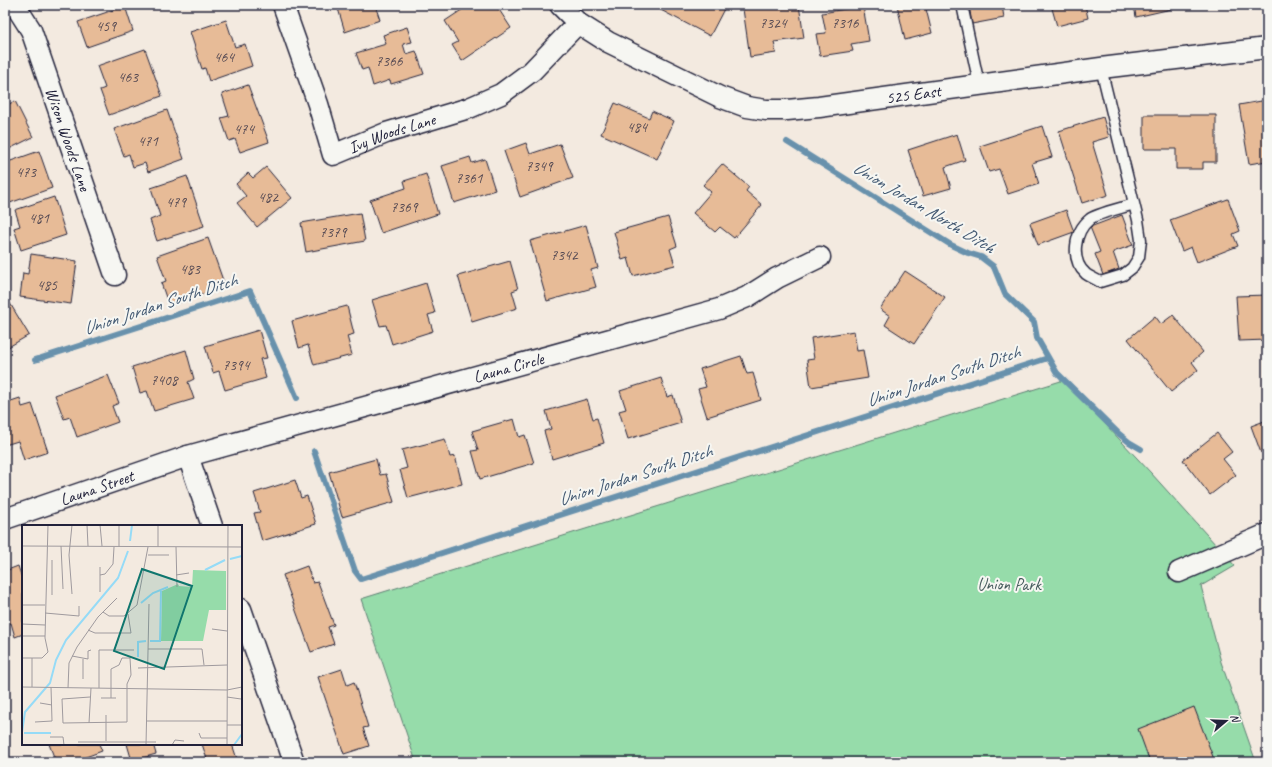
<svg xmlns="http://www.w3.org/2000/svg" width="1272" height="767" viewBox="0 0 1272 767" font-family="Caveat,sans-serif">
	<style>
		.green { fill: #96dcaa; stroke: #5c7f72 }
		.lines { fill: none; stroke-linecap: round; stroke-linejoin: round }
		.stream { stroke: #6791ac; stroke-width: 6 }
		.building { fill: #e7bb97; stroke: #22223b }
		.lane-casing { stroke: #22223b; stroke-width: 13 }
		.street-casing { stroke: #22223b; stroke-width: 23 }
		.lane { stroke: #f6f6f2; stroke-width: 10 }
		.street { stroke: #f6f6f2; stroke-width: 20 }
		.labels { text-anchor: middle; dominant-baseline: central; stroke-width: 4; stroke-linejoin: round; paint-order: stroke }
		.number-label { font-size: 15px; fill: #534852 }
		.street-label { font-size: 17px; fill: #22223b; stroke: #f6f6f2 }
		.park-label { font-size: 17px; fill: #455a5c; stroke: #f6f6f2 }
		.water-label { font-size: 18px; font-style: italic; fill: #445a73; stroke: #f6f6f2 }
		.inset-river { fill: none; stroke: #95dbf7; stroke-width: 2 }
		.inset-road { fill: none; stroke: #9f9a9e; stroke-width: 1 }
		.view { fill: #0f766e; fill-opacity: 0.15; stroke: #0f766e; stroke-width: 2 }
		.inset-edge { fill: none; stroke: #22223b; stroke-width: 2 }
	</style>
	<rect width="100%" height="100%" fill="#f3eae0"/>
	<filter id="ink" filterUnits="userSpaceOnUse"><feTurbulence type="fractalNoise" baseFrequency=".025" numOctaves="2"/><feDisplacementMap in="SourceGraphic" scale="8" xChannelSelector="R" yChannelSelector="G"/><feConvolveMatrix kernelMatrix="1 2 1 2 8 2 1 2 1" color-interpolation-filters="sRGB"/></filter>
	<g filter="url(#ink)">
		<!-- green -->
		<polygon class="green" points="1064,380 1151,473 1235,566 1201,586 1221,662 1256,762 416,762 361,599"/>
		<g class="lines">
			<!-- stream -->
			<g class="stream">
				<polyline points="787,142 951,245 968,253 981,257 994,267 1005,294 1034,322 1037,338 1057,373 1118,433 1129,442 1141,449"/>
				<polyline points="35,360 250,291 297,398"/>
				<polyline points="314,451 355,571 361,579 1048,358"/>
			</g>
		</g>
		<!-- building -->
		<g class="building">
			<polygon points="337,5 375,5 380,20 345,32"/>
			<polygon points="469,5 496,5 511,28 462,61 452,45 458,42 445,21"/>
			<polygon points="658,5 716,5 724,9 710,36 657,8"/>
			<polygon points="769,5 799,5 804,38 774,42 776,53 750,57 743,9"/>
			<polygon points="897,5 925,5 932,33 905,40"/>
			<polygon points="969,5 1002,5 1004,18 972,24"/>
			<polygon points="1051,5 1085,5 1088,18 1057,26"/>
			<polygon points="1134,5 1189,5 1136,17"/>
			<polygon points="125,6 133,31 87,47 78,22"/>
			<polygon points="863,6 869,41 851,44 853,51 820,56 816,34 826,33 822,13"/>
			<polygon points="226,20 235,47 245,44 252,66 209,81 205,68 202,69 190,32"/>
			<polygon points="407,27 412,42 403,44 406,54 416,51 424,74 391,84 390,80 373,86 368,68 362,70 356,53 386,44 383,35"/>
			<polygon points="145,49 162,96 109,115 100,90 105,88 97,66"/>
			<polygon points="5,81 11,92 5,96"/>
			<polygon points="248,85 269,142 240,152 235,139 229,141 221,118 229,116 222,94"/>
			<polygon points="1267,100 1267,161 1249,164 1239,105"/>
			<polygon points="15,101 33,137 5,151 5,106"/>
			<polygon points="615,103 649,118 652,111 674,121 657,159 601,134"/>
			<polygon points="167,110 184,159 148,172 145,163 133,167 129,154 124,156 114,129"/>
			<polygon points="1144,115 1216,115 1216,162 1203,162 1203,169 1176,169 1176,149 1144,149"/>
			<polygon points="1103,117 1109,137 1092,142 1108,195 1082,203 1059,131"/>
			<polygon points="1042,126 1052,157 1032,163 1039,184 1008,194 999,169 989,172 980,146"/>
			<polygon points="957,134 965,160 945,167 951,188 923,196 908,150"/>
			<polygon points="526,143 530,154 560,144 573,178 520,197 504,151"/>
			<polygon points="39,151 52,188 7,204 5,199 5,163"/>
			<polygon points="470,157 472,163 485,159 495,190 454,203 442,166"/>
			<polygon points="722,164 749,187 746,191 762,205 734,238 720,227 715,232 693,213 711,192 703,185"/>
			<polygon points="266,167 292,198 257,227 237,203 246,196 236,184 248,173 253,178"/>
			<polygon points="426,174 438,214 381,233 370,200 406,188 404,181"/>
			<polygon points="187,176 204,226 157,241 150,220 160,216 151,188"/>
			<polygon points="54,197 66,235 21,250 14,228 20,226 15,210"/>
			<polygon points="1228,199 1240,231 1233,234 1238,246 1197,262 1191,247 1182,251 1170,220"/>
			<polygon points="1066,210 1074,232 1038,245 1030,223"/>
			<polygon points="360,213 365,241 306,252 301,223"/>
			<polygon points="1122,215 1133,245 1113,252 1119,269 1103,275 1095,254 1100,252 1090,227"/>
			<polygon points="668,217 677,246 670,249 675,265 633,276 628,258 622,260 614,232"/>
			<polygon points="586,225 598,268 591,270 596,287 547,301 530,241"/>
			<polygon points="208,238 225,286 169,306 161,283 166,281 157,256"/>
			<polygon points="31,254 77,261 71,304 20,297 23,273 28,274"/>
			<polygon points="510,261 518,289 512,291 517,308 472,322 458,276"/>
			<polygon points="905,271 945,297 914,344 885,325 890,316 880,309"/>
			<polygon points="426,283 435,313 428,315 433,331 392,344 386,325 380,326 372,300"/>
			<polygon points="5,295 29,335 5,349"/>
			<polygon points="1267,295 1267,340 1239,341 1236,296"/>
			<polygon points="347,306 354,334 347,336 352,355 314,365 308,345 299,348 292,321"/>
			<polygon points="1173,315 1203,352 1192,362 1198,370 1171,392 1128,339 1155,316 1161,324"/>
			<polygon points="259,330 267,358 260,359 266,378 225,390 219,371 213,373 205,346"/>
			<polygon points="854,331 857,351 863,350 868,378 811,387 807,360 814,359 811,338"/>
			<polygon points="186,350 194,379 188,382 194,399 154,411 147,391 140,393 132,367"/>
			<polygon points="741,356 747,374 753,373 761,400 707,417 698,389 706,387 700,369"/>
			<polygon points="108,375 119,403 112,406 118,422 77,437 70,417 64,419 55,395"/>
			<polygon points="661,378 667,397 673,395 681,423 628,439 619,411 626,409 620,391"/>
			<polygon points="20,398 22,407 32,404 48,452 24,460 18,441 5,445 5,403"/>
			<polygon points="587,399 593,419 597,418 604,443 552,459 544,431 551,429 546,411"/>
			<polygon points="514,419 519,437 525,435 534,463 480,479 472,451 478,450 472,431"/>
			<polygon points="1267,420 1267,451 1261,453 1251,426"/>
			<polygon points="1217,433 1232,452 1223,459 1236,475 1210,495 1183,460"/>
			<polygon points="445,439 450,457 455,456 462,484 408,498 400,470 407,468 402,450"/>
			<polygon points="376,459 380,475 386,474 394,502 342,517 329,472"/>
			<polygon points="295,480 301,498 307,496 316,524 262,541 254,513 260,512 254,493"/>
			<polygon points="18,566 23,581 23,634 15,637 11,623 5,625 5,571"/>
			<polygon points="307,566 313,583 318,582 334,625 328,627 334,644 311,652 283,575"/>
			<polygon points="342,669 347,685 354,682 368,727 363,728 369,746 344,754 318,677"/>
			<polygon points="1194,707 1215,762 1150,762 1138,729"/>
			<polygon points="49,744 99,744 102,751 83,758 85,762 56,762"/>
			<polygon points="127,744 153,744 156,754 132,761"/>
			<polygon points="202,744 232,744 238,762 208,762"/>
		</g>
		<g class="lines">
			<!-- lane casing -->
			<g class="lane-casing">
				<g id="lane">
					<polyline points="962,5 979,84"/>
					<path d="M1101 68 1138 220 1141 240 1139 257 1132 268 1123 275 1100 282C1096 279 1090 277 1086 274 1070 260 1074 232 1090 219 1095 214 1126 207 1134 204"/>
				</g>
			</g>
			<!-- street casing -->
			<g class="street-casing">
				<g id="street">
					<path id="s1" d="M15 5 31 30 115 275"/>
					<path id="s2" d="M283 5 318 104 333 155 386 133 469 108 501 94 532 71 578 23"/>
					<path id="s3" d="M560 5 578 23 608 42 720 97 747 107 766 110H787L819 107 1101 68 1267 48"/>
					<polyline points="188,456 212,526"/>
					<path id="s4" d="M5 519 188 456 719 309 747 297 777 278 820 257"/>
					<polyline points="1179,572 1267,534"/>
					<polyline points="241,609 294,762"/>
				</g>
			</g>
			<!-- lane -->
			<use href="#lane" class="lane"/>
			<!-- street -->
			<use href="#street" class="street"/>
		</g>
	</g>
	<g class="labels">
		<!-- number labels -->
		<g class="number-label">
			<text x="773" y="23">7324</text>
			<text x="845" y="23">7316</text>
			<text x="106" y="26">459</text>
			<text x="224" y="57">464</text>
			<text x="389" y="61">7366</text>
			<text x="128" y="77">463</text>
			<text x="637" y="127">484</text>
			<text x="244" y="129">474</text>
			<text x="148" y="141">471</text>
			<text x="539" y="166">7349</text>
			<text x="26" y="172">473</text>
			<text x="469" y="178">7361</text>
			<text x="268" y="197">482</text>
			<text x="176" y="202">479</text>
			<text x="404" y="207">7369</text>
			<text x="39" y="218">481</text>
			<text x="333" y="232">7379</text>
			<text x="564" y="255">7342</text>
			<text x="190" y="269">483</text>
			<text x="47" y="285">485</text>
			<text x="236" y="365">7394</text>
			<text x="164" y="380">7408</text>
		</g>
		<!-- street labels -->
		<g class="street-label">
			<text stroke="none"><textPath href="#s3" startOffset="382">525 East</textPath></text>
			<text stroke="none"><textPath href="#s2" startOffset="221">Ivy Woods Lane</textPath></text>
			<text stroke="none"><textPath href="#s1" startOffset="145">Wison Woods Lane</textPath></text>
			<text stroke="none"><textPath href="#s4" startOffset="526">Launa Circle</textPath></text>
			<text stroke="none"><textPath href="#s4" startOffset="97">Launa Street</textPath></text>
		</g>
		<!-- park labels -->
		<g class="park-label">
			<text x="1009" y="584">Union Park</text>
		</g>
		<!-- water labels -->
		<g class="water-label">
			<text transform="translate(924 207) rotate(31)">Union Jordan North Ditch</text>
			<text transform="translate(160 304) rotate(-18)">Union Jordan South Ditch</text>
			<text transform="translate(943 376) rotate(-18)">Union Jordan South Ditch</text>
			<text transform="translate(635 475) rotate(-18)">Union Jordan South Ditch</text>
		</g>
	</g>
	<!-- overview -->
	<g transform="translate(22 525)">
		<rect width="220" height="220" fill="#f3eae0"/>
		<path d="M171 45 204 46V85H187L181 116H139L140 66 156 59 157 61 170 62Z" fill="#96dcaa"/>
		<path class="inset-river" d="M108 16 110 0M208 34 220 31M183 45 203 35M119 78 131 68 146 62M128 116H138L139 66M116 132V117L124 116M0 207 3 187 28 158 34 135 44 115 96 53 106 26M2 208H29M212 220 220 209"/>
		<path class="inset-road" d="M50 0 47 30 50 69M65 0 66 21M78 0 80 21M0 21 220 22M39 21 41 64M97 22V0M136 22V0M154 22 155 62M126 30H147M78 42V67M78 50 83 49 91 39 92 22M154 50 167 48M30 70V35M0 80H23M81 87 87 91H102L115 80 126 22M23 88 57 91V81M0 99 23 100M190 104 205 106M66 105 73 108H109L106 89M0 111H23M126 124H180L182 140M50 131 66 134V126L69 125M0 133H20L26 127 23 113 26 0M10 133V162M116 143 205 140M61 154V134M0 162 205 165 220 162M46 163 47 138 55 122 76 92 95 73M77 163V125H112M68 172 40 174 41 198 105 197V159L109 150 108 133H100L97 140 89 144V173M205 172 219 174M79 173H94M18 178 30 180M125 196H205M13 197 30 196 29 162M67 198 69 163M205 200H220M177 208 179 213H205M28 212H41L42 220M84 216V190M56 217H134M124 220 127 79M150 220 153 215 162 216M205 220 206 0"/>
		<path class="view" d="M120 44 170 61 142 144 92 126Z"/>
		<rect width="220" height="220" class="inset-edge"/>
	</g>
	<!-- margin -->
	<rect width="1272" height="767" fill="none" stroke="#f6f6f2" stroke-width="20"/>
	<rect x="10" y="10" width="1252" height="747" fill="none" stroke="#22223b" stroke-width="1.5" filter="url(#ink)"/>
	<!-- north arrow -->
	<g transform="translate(1226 721) rotate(71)" stroke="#f6f6f2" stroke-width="3" paint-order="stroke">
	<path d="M0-3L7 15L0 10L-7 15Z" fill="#22223b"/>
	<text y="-6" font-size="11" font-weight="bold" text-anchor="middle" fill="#22223b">N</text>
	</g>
</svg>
